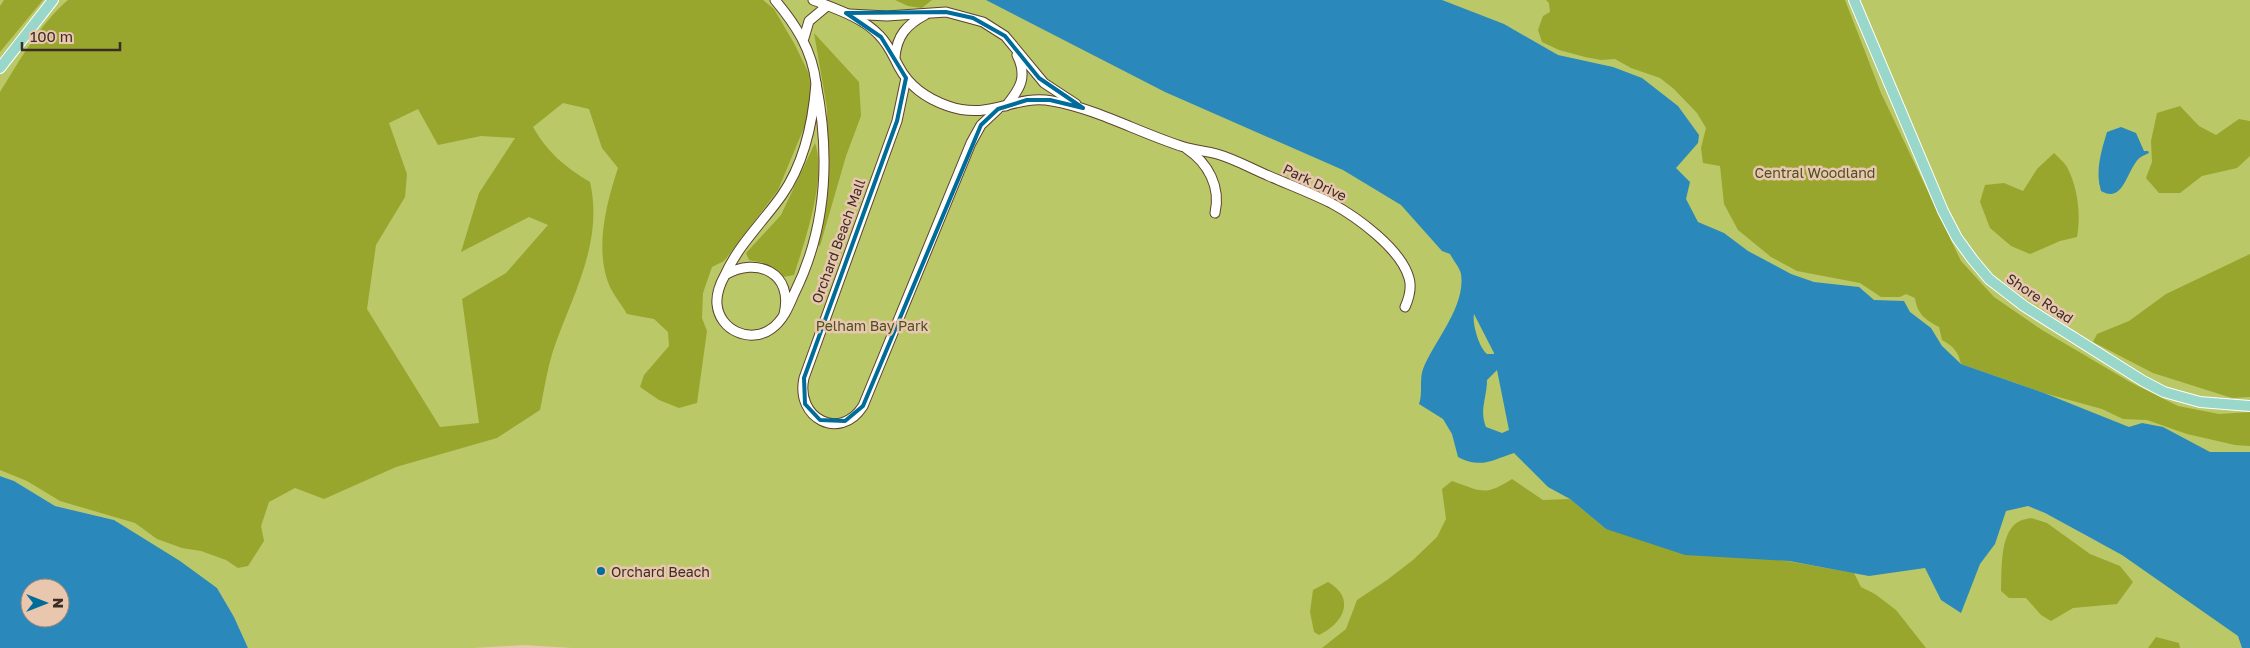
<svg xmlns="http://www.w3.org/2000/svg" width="2250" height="648" viewBox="0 0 2250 648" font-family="'Golos Text',sans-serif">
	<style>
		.green { fill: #bac868 }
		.forest { fill: #98a62d; fill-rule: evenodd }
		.water { fill: #2a89ba; fill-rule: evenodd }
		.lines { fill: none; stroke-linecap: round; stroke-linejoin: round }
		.minor-casing { stroke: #5f422e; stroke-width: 11 }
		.major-casing { stroke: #fff; stroke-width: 12 }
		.minor { stroke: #fff; stroke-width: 9 }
		.major { stroke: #99d7ca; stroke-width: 10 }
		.marked { fill: none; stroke: #006c99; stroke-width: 4; stroke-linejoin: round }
		.poi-dot { fill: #006c99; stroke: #e9c6ae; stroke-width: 2 }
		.labels { text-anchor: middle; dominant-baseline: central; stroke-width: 5; stroke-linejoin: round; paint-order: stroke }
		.park-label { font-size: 14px; fill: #4a5122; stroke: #e9c6ae }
		.street-label { font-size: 14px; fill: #3b2d24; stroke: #e9c6ae }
		.poi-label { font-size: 14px; fill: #3b2d24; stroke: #e9c6ae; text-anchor: start }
	</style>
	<rect width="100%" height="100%" fill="#e9c6ae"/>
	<!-- green -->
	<g class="green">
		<polygon points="0,0 1029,0 1178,82 1971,482 2045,513 2096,541 2194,584 2250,648 573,648 524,645 473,648 248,648 234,617 217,588 114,520 55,506 14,481 0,476"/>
		<polygon points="1357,0 2250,0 2250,492 2044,393 1961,364 1776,309"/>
	</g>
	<!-- forest -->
	<g class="forest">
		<polygon points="4,0 43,0 0,52 0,6"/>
		<path d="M68 0H763L774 9 795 45 809 74 812 100 806 123 778 190 731 252 724 261 712 267 703 293 702 318 707 331 697 403 679 408 659 400 640 387 644 375 669 346 668 332 654 319 627 314C622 305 615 297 610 287 594 251 606 204 618 168L602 148 589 109 563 103 533 127C548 153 565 167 590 182 604 243 572 295 553 351 547 370 544 391 540 410L497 438 396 467 324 499 295 488 269 502 261 526 264 541 248 566 238 568 226 560 201 551 182 548 157 539 135 523 60 501 27 481 0 470V92C20 60 39 25 68 0ZM418 109 438 145 481 136 515 138 479 193 461 252 529 217 548 225 506 273 462 299 479 423 440 427 367 309 376 245 405 197 407 174 389 123Z"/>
		<polygon points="895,0 932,0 922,8 908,6"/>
		<path d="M1546 0H1845L1881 93 1961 261 1994 297 2042 330 2130 382 2178 406 2219 414 2250 412V446L2235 445 2187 434 2147 420 2123 419 2102 409 2044 393 1961 364C1958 351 1953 346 1942 340L1939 327C1926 320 1917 314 1915 298L1906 294 1900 297H1881L1860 283 1797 271 1771 257 1738 230 1724 204 1720 166 1703 163 1701 148 1706 128 1697 113 1674 89 1660 78 1631 68 1615 59 1601 60 1585 57 1559 50 1542 42 1538 30 1543 16 1550 12 1549 3Z"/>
		<polygon points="814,33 859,82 861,116 846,156 820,246 816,243 827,171 827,108"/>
		<polygon points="2180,106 2199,126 2216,135 2239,119 2250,121 2250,156 2237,168 2202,176 2180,193 2159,193 2146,178 2152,162 2151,141 2157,113"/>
		<path d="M815 143C827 177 805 241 794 275L783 277 764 263 749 260 746 253 781 215Z"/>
		<path d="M2054 153C2058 157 2064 162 2067 167 2078 188 2081 214 2077 237L2060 241 2030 254 2011 246 1990 228 1980 202 1985 185 2004 183 2023 191 2037 169Z"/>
		<polygon points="2250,254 2250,397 2232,398 2153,373 2093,342 2097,334 2129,321 2166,294"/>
		<path d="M1512 479 1543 500 1570 499 1606 529 1854 573 1861 587 1875 594 1896 610 1926 648H1322L1346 629 1357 600 1387 580 1413 560 1437 537 1446 519 1442 489 1452 481C1481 491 1484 497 1512 479Z"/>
		<path d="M2031 518 2047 523 2090 554 2120 566 2133 582 2117 604 2073 608 2051 621 2041 615 2026 598H2009L2001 591C2002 572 1999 530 2020 521 2023 519 2028 519 2031 518Z"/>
		<path d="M1328 582C1356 598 1344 623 1319 635L1314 632 1310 612 1313 590Z"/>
		<polygon points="2156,637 2179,643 2180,648 2148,648"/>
	</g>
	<!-- water -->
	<g class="water">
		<path d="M986 0H1442L1504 24 1558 55 1613 67 1642 78 1678 106 1699 135 1698 143 1676 168 1690 182 1686 199 1698 222 1724 233 1748 251 1791 274 1814 282 1859 287 1874 300 1904 301 1910 312 1931 328 1942 346 1961 364 2044 393 2129 427 2142 423 2163 427 2210 452H2250V648H2242L2238 636 2122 555 2045 513 2028 506 2006 511 1995 544 1980 564 1961 613 1941 600 1925 568 1869 576 1789 561 1685 555 1606 529 1570 499 1548 487 1514 453C1492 460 1481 469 1458 457L1452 434 1443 419 1419 404C1423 392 1419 380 1423 369 1434 341 1466 307 1461 274 1460 268 1453 260 1450 254L1442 251 1401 205 1343 170 1165 92ZM1474 314 1494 353V354H1487C1479 348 1472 323 1474 314ZM1497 370 1509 430 1502 433 1486 427C1479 410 1487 398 1487 380Z"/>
		<path d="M2121 127 2136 133 2144 151H2148L2149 153C2143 156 2139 157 2136 162 2126 175 2122 203 2101 191 2095 171 2101 152 2107 132Z"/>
		<path d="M0 476 14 481 55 506 114 520 180 561 217 588 234 617 248 648H0ZM30 588H60V618H30Z"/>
	</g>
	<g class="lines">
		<!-- minor casing -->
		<g class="minor-casing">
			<g id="minor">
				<path d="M775 0C796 25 812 50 816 83"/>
				<path d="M813 0C836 9 862 17 879 35 889 45 893 56 899 67 909 86 928 99 948 106 991 121 1014 94 1052 101 1098 109 1139 133 1184 147 1194 150 1206 151 1217 154 1235 159 1252 169 1269 176 1290 185 1311 193 1331 203 1357 217 1401 249 1409 278 1412 288 1409 298 1405 307"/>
				<polyline points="849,14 887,16 946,12 983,22 1005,36 1044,83 1076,104"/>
				<polyline points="804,38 809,21 827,6"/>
				<path d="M895 57C897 36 906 25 925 15"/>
				<path d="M906 78 897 121 804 378C795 418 840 442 863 406L971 143 981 125 998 109"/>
				<path d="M1006 106C1020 89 1028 77 1017 55"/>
				<path d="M1187 149C1208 163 1221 187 1215 213"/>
				<path d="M725 275C739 244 763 222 782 195 805 162 813 122 816 83 830 154 827 228 794 294 789 306 783 321 771 329 750 344 719 330 717 304 716 293 720 284 725 275 757 256 794 273 784 314"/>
			</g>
		</g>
		<!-- major casing -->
		<g class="major-casing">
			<g id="major">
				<polyline points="1854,0 1943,211 1957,238 1973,260 1989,279 2024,306 2143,381 2164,392 2200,402 2250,406"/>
				<polyline points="0,68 53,0"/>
			</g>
		</g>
		<!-- minor -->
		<use href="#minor" class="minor"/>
		<!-- major -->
		<use href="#major" class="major"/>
	</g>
	<!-- marked area -->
	<path class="marked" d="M946 12 973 18 1005 36 1039 78 1083 108 1050 100H1027L998 109 981 125 863 406 845 421 820 420 805 404 804 378 897 121 906 78 881 37 846 13Z"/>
	<!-- markers -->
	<circle class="poi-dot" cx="601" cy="571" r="5"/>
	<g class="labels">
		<!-- park labels -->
		<g class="park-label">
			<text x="1815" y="172">Central Woodland</text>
			<text x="872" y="325">Pelham Bay Park</text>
		</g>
		<!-- street labels -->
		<g class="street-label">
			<text transform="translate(1315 182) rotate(25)">Park Drive</text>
			<text transform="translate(838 241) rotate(-70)">Orchard Beach Mall</text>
			<text transform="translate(2040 298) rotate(34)">Shore Road</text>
		</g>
		<!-- poi labels -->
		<g class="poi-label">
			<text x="611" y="571">Orchard Beach</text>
		</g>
	</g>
	<!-- north arrow -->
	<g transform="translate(45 603) rotate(90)"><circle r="24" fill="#e9c6ae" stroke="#a38977"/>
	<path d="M0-4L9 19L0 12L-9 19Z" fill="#006c99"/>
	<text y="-8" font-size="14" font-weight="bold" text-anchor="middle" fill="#3b2d24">N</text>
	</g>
	<!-- scale -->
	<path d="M22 42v8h98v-8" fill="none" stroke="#3b2d24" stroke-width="2.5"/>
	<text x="30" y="42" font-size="15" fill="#3b2d24" stroke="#e9c6ae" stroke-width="4" paint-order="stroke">100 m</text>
</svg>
